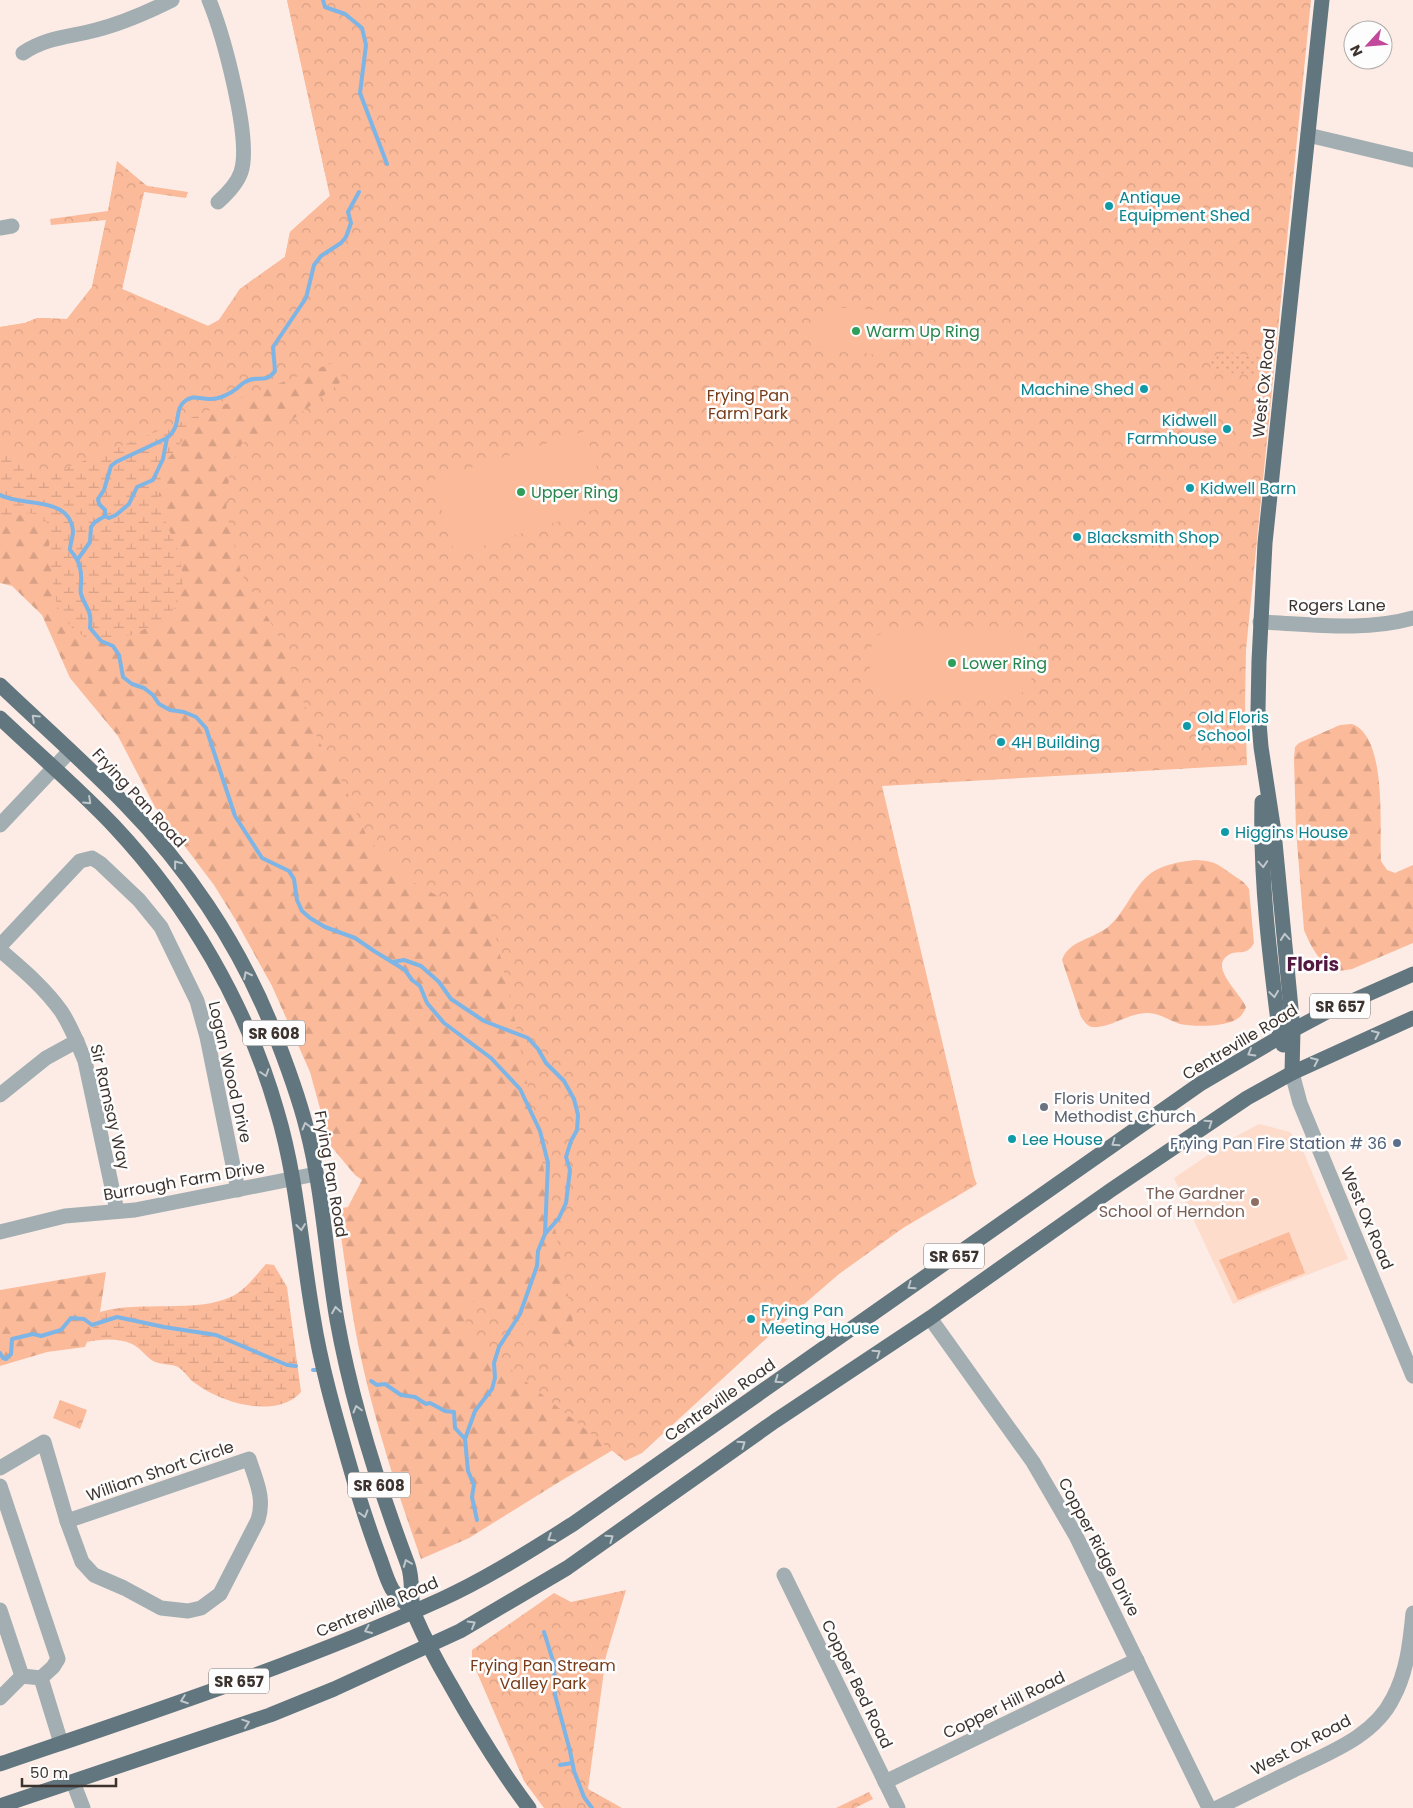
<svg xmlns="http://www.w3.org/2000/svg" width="1413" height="1808" viewBox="0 0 1413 1808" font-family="Poppins,sans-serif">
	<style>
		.built { fill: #fddccc }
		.forest { fill: url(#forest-firs) }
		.wetland { fill: url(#wetland-marsh) }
		.park { fill: url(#park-crowns) }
		.garden { fill: url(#garden-dots) }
		.pitch { fill: #fbba9a }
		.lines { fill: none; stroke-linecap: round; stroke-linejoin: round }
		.stream { stroke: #7db5e6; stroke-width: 4 }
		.minor { stroke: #a2aeb2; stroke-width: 15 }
		.major { stroke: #62767f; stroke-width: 15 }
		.oneway { stroke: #bfc7cb }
		.culture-dot { fill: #0f9aa8; stroke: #fdfdfd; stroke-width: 2 }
		.leisure-dot { fill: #2e9e5b; stroke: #fdfdfd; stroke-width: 2 }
		.worship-dot { fill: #6b7280; stroke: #fdfdfd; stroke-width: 2 }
		.service-dot { fill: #5c6f8a; stroke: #fdfdfd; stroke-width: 2 }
		.education-dot { fill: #8d6e63; stroke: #fdfdfd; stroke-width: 2 }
		.labels { text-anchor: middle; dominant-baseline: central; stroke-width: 5; stroke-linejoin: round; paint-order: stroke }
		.shield { fill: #fdfdfd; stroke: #77706c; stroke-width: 1 }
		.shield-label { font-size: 15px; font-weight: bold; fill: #3d332e }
		.culture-label { font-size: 16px; fill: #0d838f; stroke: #fdfdfd; text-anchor: start }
		.leisure-label { font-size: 16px; fill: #27864d; stroke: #fdfdfd; text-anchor: start }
		.street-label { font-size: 16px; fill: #3d332e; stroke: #fdfdfd }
		.park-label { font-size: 16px; fill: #793b17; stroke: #fdfdfd }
		.worship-label { font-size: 16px; fill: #5b616d; stroke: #fdfdfd; text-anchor: start }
		.service-label { font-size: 16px; fill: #4e5e75; stroke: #fdfdfd; text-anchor: end }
		.education-label { font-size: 16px; fill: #785e54; stroke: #fdfdfd; text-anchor: end }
		.quarter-label { font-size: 19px; font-weight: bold; fill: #521840; stroke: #fdfdfd }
	</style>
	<defs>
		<pattern id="forest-firs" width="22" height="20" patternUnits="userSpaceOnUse" patternTransform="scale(1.25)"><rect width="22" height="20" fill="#fbba9a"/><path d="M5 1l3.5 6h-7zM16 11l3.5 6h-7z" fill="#d8a085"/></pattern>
		<pattern id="wetland-marsh" width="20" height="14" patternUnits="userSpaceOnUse" patternTransform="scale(1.25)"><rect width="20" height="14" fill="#fbba9a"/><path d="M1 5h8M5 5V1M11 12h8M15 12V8" fill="none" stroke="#d8a085"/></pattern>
		<pattern id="park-crowns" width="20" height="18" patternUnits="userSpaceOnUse" patternTransform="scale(1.25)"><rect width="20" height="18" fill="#fbba9a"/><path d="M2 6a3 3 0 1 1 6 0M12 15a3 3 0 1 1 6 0" fill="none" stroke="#d8a085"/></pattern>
		<pattern id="garden-dots" width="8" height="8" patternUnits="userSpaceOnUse" patternTransform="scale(1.25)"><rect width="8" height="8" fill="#fbba9a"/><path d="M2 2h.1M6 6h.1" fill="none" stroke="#d8a085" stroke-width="1.8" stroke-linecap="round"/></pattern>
	</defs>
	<rect width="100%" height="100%" fill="#fcece5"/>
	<!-- built -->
	<polygon class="built" points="1259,1124 1290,1132 1302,1148 1348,1259 1233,1304 1174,1178 1233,1138"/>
	<!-- forest -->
	<g class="forest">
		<path d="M287 0 963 1153 977 1184 962 1192 942 1178 655 1425 559 1482 469 1538 421 1559C396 1488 373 1417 358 1344 349 1299 344 1254 337 1209L348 1207 362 1180 355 1175 330 1145 310 1072 272 986 235 919 214 885 155 807 118 736 70 678 42 615 12 586 0 583V327L25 323 37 318 67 319 92 287 108 211 117 161 147 186 144 192 122 289 208 326 219 320 240 289 285 257 290 232 330 196Z"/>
		<path d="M1352 724C1388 737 1379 829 1381 861L1387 870 1395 873 1413 865V943L1352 969C1346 970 1338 972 1332 969 1319 962 1309 943 1304 930L1296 830 1294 759 1295 747 1299 743 1340 725Z"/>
		<path d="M1195 860C1216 861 1217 864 1233 875 1240 880 1244 881 1249 889L1254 943C1246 958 1237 948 1227 956 1210 968 1241 994 1246 1007 1244 1012 1242 1016 1237 1019 1225 1027 1194 1027 1180 1024 1170 1021 1159 1013 1148 1013 1130 1012 1109 1029 1092 1027 1087 1026 1084 1021 1081 1017L1062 960C1068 941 1093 939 1108 927 1126 912 1132 888 1151 873 1164 864 1180 862 1195 860Z"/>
		<polygon points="106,1272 100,1312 85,1347 47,1352 0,1366 0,1290"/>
	</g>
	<!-- wetland -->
	<g class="wetland">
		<polygon points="0,360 202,411 196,424 166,461 161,476 159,494 161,512 179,552 183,577 182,590 176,606 166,619 132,635 101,641 88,639 74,630 62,616 57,605 48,552 50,538 50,528 46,521 40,515 29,513 0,520"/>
		<path d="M266 1264 274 1265 287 1287 301 1392C280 1416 236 1406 211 1393 205 1390 198 1385 192 1381 188 1377 184 1371 178 1367 173 1364 160 1365 153 1361 145 1356 141 1348 132 1344 118 1338 101 1339 87 1342L100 1312C141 1300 196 1314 233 1296 246 1289 256 1275 266 1264Z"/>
	</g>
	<!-- park -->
	<g class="park">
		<polygon points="287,0 1311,0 1246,650 1245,705 1247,765 882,786 976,1185 903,1228 839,1274 795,1312 642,1453 625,1461 464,1332 470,1300 578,1348 515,1020 487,898 468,901 439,897 405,877 368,839 336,768 319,742 277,633 241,573 226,511 230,467 241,444 293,419 341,382 343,359 238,399 41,478 0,445 0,327 25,323 37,318 67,319 92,287 106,220 51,225 50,219 108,211 116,169 130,179 141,185 188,192 186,198 144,192 122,289 208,326 219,320 240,289 285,257 290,232 330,196"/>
		<polygon points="1289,1232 1305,1273 1238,1300 1219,1260"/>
		<polygon points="60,1400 87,1410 80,1429 53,1418"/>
		<polygon points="626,1590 606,1656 588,1789 622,1808 544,1808 524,1781 472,1661 472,1650 554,1593 571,1602"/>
		<polygon points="869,1792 873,1799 855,1808 836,1808"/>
	</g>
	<!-- garden -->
	<polygon class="garden" points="1222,351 1270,359 1269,378 1210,370 1212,355 1221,356"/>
	<!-- pitch -->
	<g class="pitch">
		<path d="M834 307C848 309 876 308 887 314 903 323 901 348 884 354 878 356 871 354 865 353 853 352 837 354 826 349 805 339 813 312 834 307Z"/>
		<polygon points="585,431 609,505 455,555 433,480"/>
		<path d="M907 626 1003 630C1007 631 1013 631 1017 634 1041 646 1039 685 1016 697 1006 702 909 699 895 696 886 694 878 689 874 681 870 675 869 667 870 659 870 633 884 629 907 626Z"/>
	</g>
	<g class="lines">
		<!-- stream -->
		<g class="stream">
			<polyline points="323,0 325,7 345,14 362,28 366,45 360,93 387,164"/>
			<path d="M0 495C20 507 70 495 73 531 73 537 70 544 70 550 79 560 82 569 81 583 81 587 80 591 81 594 86 610 92 608 90 628L101 641 113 646 119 655 123 677 132 684 144 688 153 695 159 704 170 710 184 712 196 717 206 728 235 816 262 858 289 871 294 879 297 900 302 911 310 918 325 927 355 938 374 951 392 962 404 960 421 966 439 982 451 999 484 1021 528 1038 538 1049 546 1063 564 1081 574 1099 578 1115 577 1130 571 1141 566 1157 570 1170 566 1203 559 1218 545 1234 538 1251 537 1266 520 1314 499 1347 494 1363 495 1378 492 1389 475 1411 465 1439 468 1471 474 1485 472 1497 477 1520"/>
			<path d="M105 516V510L99 504 98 499 104 490 111 466 116 462 167 438C183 425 173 410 185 401 193 394 202 400 211 399 219 399 230 394 236 389 239 387 241 384 245 382 257 374 265 385 275 371L273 347 306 298 314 265 321 256 341 243 346 237 351 223 348 212 359 192"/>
			<polyline points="78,559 90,542 91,527 95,522 105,516 109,518 116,515 129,504 137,487 153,480 163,459 167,438"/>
			<polyline points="392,962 405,970 412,980 420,986 427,1003 444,1023 491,1058 520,1089 540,1131 548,1163 545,1233"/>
			<polyline points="0,1353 3,1358 6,1359 11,1354 12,1339 33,1334 41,1336 61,1330 71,1318 84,1319 92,1325 117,1317 164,1327 216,1335 287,1365 296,1366"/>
			<polyline points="313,1370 316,1370"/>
			<polyline points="371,1381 377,1385 385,1384 401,1395 415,1397 426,1404 430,1403 445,1411 454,1412 455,1428 465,1439"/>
			<polyline points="544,1632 554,1664 555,1695 570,1751 574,1771 584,1797 592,1808"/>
			<polyline points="560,1765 572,1763"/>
		</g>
		<!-- minor -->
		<g class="minor">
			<path d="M209 0C223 34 252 139 241 172 237 184 227 194 218 202"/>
			<path d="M23 53C47 37 70 37 96 30 123 23 148 12 172 0"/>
			<polyline points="1308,135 1413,160"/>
			<polyline points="0,228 12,226"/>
			<path d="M1260 622C1310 624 1364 632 1413 618"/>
			<polyline points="0,825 70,751"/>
			<polyline points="0,946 80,861 92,858 100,863 139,900 161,927 197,1001 207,1037 238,1190"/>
			<path d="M0 950C22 969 44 987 61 1011 71 1026 78 1044 85 1061L117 1211"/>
			<polyline points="1292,1073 1300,1103 1413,1376"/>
			<polyline points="0,1095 46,1058 77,1041"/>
			<polyline points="0,1232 65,1216 135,1210 316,1174"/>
			<polyline points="930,1318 1033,1462 1076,1536 1209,1808"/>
			<path d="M249 1459C256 1481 265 1498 258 1520L220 1594 201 1608 188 1611 161 1608 124 1588 94 1575 82 1562 67 1521Z"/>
			<polyline points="0,1468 44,1442 67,1521"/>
			<polyline points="0,1486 58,1659 53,1667 41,1678"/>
			<polyline points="784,1575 898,1808"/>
			<polyline points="0,1610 22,1676 41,1678"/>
			<polyline points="41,1678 61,1743"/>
			<polyline points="0,1698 22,1676"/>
			<polyline points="73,1782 83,1808"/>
			<polyline points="885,1782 1137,1660"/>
			<path d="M1217 1808C1242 1796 1267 1783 1292 1771 1328 1753 1374 1737 1393 1698 1407 1672 1410 1643 1413 1613"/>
		</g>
		<!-- major -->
		<g class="major">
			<path d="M0 685C42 725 85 763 125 804 186 866 237 942 270 1022 284 1057 298 1093 307 1130 323 1192 326 1257 337 1320 352 1404 378 1485 408 1565 414 1581 409 1600 415 1616 425 1639 437 1662 450 1684 474 1727 499 1768 529 1808"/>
			<path d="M0 718C38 754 78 788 114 826 189 906 247 1006 277 1111 297 1178 301 1247 313 1316 322 1373 339 1428 355 1484 363 1510 371 1535 381 1561 384 1570 387 1580 392 1589 397 1597 407 1604 413 1611"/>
			<path d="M1262 802C1260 880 1270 959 1280 1037L1283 1045"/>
			<polyline points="1292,1073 1293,1029 1274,832 1261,747 1258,710 1259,661 1265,543 1322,0"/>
			<path d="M0 1764C149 1713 299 1664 442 1599 488 1578 531 1550 573 1524L1200 1084 1280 1037 1325 1013 1413 974"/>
			<polyline points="0,1806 270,1715 334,1689 460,1631 567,1568 775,1421 930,1318 1111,1190 1247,1098 1292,1073 1413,1018"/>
		</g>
	</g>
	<!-- one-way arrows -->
	<defs><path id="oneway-chevron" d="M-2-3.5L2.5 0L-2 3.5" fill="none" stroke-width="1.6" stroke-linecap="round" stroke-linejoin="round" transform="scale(1.25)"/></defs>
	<g class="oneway">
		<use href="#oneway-chevron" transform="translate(35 718) rotate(-137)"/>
		<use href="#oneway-chevron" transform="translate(88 801) rotate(43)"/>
		<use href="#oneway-chevron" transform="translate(177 864) rotate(-128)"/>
		<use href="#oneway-chevron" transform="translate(1263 864) rotate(86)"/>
		<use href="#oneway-chevron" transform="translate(1285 937) rotate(-95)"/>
		<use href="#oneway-chevron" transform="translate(247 975) rotate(-117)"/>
		<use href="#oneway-chevron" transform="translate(1274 994) rotate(82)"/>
		<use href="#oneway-chevron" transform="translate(1376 1034) rotate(-24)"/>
		<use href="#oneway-chevron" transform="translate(1251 1053) rotate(150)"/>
		<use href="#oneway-chevron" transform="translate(1315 1061) rotate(-25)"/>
		<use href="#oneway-chevron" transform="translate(265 1073) rotate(72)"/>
		<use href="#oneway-chevron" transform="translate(1209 1123) rotate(-34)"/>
		<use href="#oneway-chevron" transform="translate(306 1126) rotate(-105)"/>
		<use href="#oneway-chevron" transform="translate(1115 1143) rotate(145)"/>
		<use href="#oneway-chevron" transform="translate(301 1227) rotate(83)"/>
		<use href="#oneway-chevron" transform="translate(911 1286) rotate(145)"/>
		<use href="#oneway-chevron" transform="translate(336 1310) rotate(-99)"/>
		<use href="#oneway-chevron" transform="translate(877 1353) rotate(-34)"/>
		<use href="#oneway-chevron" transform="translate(778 1380) rotate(145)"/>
		<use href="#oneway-chevron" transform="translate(357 1409) rotate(-105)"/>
		<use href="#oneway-chevron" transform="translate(742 1444) rotate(-35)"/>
		<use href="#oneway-chevron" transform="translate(364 1514) rotate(74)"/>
		<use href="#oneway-chevron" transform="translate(551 1538) rotate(148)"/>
		<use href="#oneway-chevron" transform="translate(610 1538) rotate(-35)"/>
		<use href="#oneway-chevron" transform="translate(407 1563) rotate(-111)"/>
		<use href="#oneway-chevron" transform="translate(472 1624) rotate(-30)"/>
		<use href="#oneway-chevron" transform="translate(368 1630) rotate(157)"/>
		<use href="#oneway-chevron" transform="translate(184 1700) rotate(160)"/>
		<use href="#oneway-chevron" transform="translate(246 1723) rotate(-19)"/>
	</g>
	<!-- markers -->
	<g class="culture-dot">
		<circle cx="1109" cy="206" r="5"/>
		<circle cx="1144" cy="389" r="5"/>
		<circle cx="1227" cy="429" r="5"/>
		<circle cx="1190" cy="488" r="5"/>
		<circle cx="1077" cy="537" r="5"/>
		<circle cx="1187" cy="726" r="5"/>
		<circle cx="1001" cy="742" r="5"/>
		<circle cx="1225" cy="832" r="5"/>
		<circle cx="1012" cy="1139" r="5"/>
		<circle cx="751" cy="1319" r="5"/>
	</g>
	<g class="leisure-dot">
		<circle cx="856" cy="331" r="5"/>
		<circle cx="521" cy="492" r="5"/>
		<circle cx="952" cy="663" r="5"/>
	</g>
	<circle class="worship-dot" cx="1044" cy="1107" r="5"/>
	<circle class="service-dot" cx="1397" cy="1143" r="5"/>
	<circle class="education-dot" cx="1255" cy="1202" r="5"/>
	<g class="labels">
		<!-- shield labels -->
		<g class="shield">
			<rect x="1310" y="993.5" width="60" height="25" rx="4"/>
			<rect x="243" y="1020.5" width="62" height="25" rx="4"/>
			<rect x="924" y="1243.5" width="60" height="25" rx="4"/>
			<rect x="348" y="1472.5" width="62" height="25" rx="4"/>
			<rect x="209" y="1668.5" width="60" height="25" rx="4"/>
		</g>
		<g class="shield-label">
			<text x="1340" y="1006">SR 657</text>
			<text x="274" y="1033">SR 608</text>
			<text x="954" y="1256">SR 657</text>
			<text x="379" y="1485">SR 608</text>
			<text x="239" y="1681">SR 657</text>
		</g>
		<!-- culture labels -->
		<g class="culture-label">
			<text x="1119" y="197">Antique<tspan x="1119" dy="18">Equipment Shed</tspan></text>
			<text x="1134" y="389" text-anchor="end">Machine Shed</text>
			<text x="1217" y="420" text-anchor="end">Kidwell<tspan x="1217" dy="18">Farmhouse</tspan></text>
			<text x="1200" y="488">Kidwell Barn</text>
			<text x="1087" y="537">Blacksmith Shop</text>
			<text x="1197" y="717">Old Floris<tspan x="1197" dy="18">School</tspan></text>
			<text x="1011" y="742">4H Building</text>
			<text x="1235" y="832">Higgins House</text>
			<text x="1022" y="1139">Lee House</text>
			<text x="761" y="1310">Frying Pan<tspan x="761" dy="18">Meeting House</tspan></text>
		</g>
		<!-- leisure labels -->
		<g class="leisure-label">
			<text x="866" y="331">Warm Up Ring</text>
			<text x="531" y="492">Upper Ring</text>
			<text x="962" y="663">Lower Ring</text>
		</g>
		<!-- street labels -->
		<g class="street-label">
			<text transform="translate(1264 383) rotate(-84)">West Ox Road</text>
			<text x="1337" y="605">Rogers Lane</text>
			<text transform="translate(139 798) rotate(47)">Frying Pan Road</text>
			<text transform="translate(1240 1042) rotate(-31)">Centreville Road</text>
			<text transform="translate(230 1072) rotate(77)">Logan Wood Drive</text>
			<text transform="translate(110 1107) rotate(77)">Sir Ramsay Way</text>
			<text transform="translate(331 1174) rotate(80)">Frying Pan Road</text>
			<text transform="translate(184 1181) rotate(-10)">Burrough Farm Drive</text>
			<text transform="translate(1367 1218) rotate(67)">West Ox Road</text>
			<text transform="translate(720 1400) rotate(-35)">Centreville Road</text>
			<text transform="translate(160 1471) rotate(-19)">William Short Circle</text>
			<text transform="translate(1099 1547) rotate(62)">Copper Ridge Drive</text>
			<text transform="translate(377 1607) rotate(-23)">Centreville Road</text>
			<text transform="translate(857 1684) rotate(64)">Copper Bed Road</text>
			<text transform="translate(1004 1705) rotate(-26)">Copper Hill Road</text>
			<text transform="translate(1301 1745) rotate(-28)">West Ox Road</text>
		</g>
		<!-- park labels -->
		<g class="park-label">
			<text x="748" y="395">Frying Pan<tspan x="748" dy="18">Farm Park</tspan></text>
			<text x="543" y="1665">Frying Pan Stream<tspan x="543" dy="18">Valley Park</tspan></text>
		</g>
		<!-- worship labels -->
		<g class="worship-label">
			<text x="1054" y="1098">Floris United<tspan x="1054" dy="18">Methodist Church</tspan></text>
		</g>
		<!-- service labels -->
		<g class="service-label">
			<text x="1387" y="1143">Frying Pan Fire Station # 36</text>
		</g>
		<!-- education labels -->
		<g class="education-label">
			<text x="1245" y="1193">The Gardner<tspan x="1245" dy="18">School of Herndon</tspan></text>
		</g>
		<!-- quarter labels -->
		<g class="quarter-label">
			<text x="1313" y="964">Floris</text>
		</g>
	</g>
	<!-- north arrow -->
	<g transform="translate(1368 45) rotate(244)"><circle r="24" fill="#fdfdfd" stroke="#b0acaa"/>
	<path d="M0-4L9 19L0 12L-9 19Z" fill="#c2489b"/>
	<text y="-8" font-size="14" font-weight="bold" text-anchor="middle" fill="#3d332e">N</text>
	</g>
	<!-- scale -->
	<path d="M22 1778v8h94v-8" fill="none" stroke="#3d332e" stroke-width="2.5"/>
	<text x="30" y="1778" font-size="15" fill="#3d332e" stroke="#fdfdfd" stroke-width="4" paint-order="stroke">50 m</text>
</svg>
